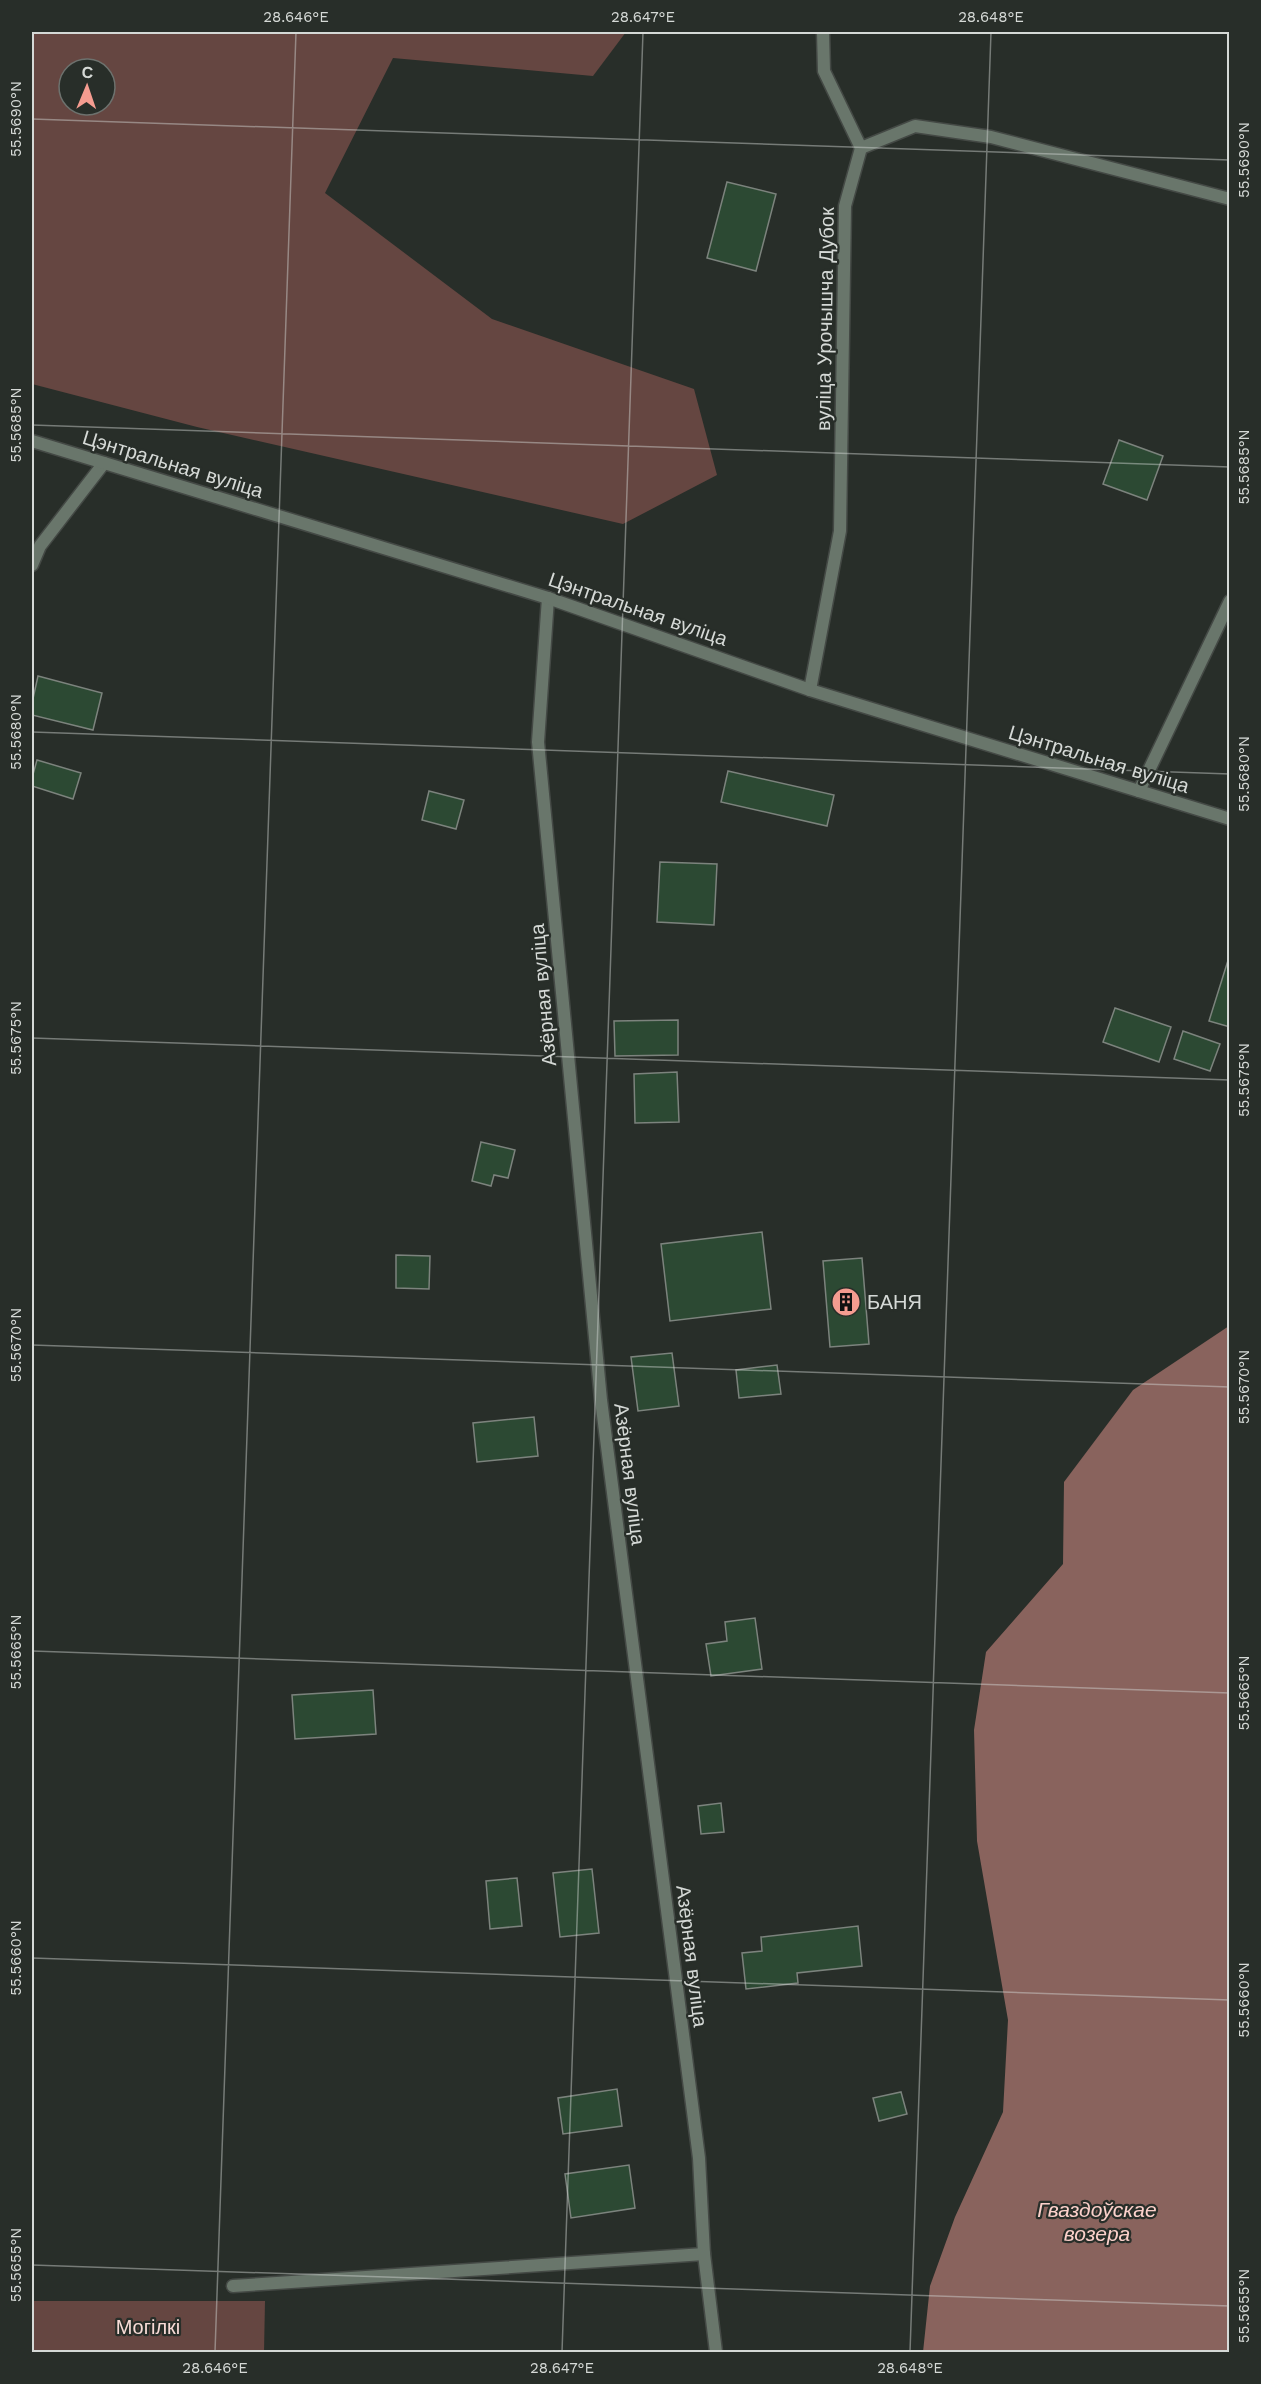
<svg xmlns="http://www.w3.org/2000/svg" width="1261" height="2384" viewBox="0 0 1261 2384" font-family="'Work Sans',sans-serif">
	<style>
		.green { fill: #654641; fill-rule: evenodd }
		.water { fill: #89635d }
		.building { fill: #2c4933; stroke: #7c837d; stroke-width: 1.5 }
		.lines { fill: none; stroke-linecap: round; stroke-linejoin: round }
		.service-casing { stroke: #444945; stroke-width: 15 }
		.minor-casing { stroke: #444945; stroke-width: 15 }
		.tertiary-casing { stroke: #444945; stroke-width: 15 }
		.service { stroke: #69766b; stroke-width: 12 }
		.minor { stroke: #69766b; stroke-width: 12 }
		.tertiary { stroke: #69766b; stroke-width: 12 }
		.ticks { fill: none; stroke: #d5d9d6; stroke-width: 1.5; stroke-opacity: 0.45 }
		.labels { text-anchor: middle; dominant-baseline: central; stroke-width: 4.5; stroke-linejoin: round; paint-order: stroke }
		.street-label { font-size: 20px; fill: #d5d9d6; stroke: #282e29 }
		.poi-label { font-size: 20px; fill: #d5d9d6; stroke: #282e29; text-anchor: start }
		.park-label { font-size: 20px; fill: #f7dbd6; stroke: #282e29 }
		.water-label { font-size: 21px; font-style: italic; fill: #fcd1cb; stroke: #282e29 }
		.neatline { fill: none; stroke: #d5d9d6; stroke-width: 2 }
		.ticks-label { font-size: 15px; text-anchor: middle; fill: #d5d9d6 }
	</style>
	<rect width="100%" height="100%" fill="#282e29"/>
	<!-- green -->
	<g class="green">
		<path d="M32 32H626L593 76 393 58 325 193 492 319 694 389 717 475 623 524 197 427 32 384ZM69 69H105V105H69Z"/>
		<polygon points="32,2301 265,2301 264,2352 32,2352"/>
	</g>
	<!-- water -->
	<polygon class="water" points="1229,1326 1229,2352 923,2352 930,2286 955,2217 1003,2112 1008,2020 977,1841 974,1730 986,1652 1063,1564 1064,1482 1133,1390"/>
	<!-- building -->
	<g class="building">
		<polygon points="727,182 776,194 756,271 707,258"/>
		<polygon points="1119,440 1163,456 1147,500 1103,484"/>
		<polygon points="38,676 102,693 93,730 32,715 32,703"/>
		<polygon points="37,760 81,773 73,799 32,786 32,778"/>
		<polygon points="728,771 834,795 827,826 721,802"/>
		<polygon points="429,791 464,800 456,829 422,820"/>
		<polygon points="660,862 717,864 714,925 657,922"/>
		<polygon points="1230,954 1230,1027 1209,1021"/>
		<polygon points="1115,1008 1171,1027 1159,1062 1103,1042"/>
		<polygon points="678,1020 678,1055 615,1056 614,1021"/>
		<polygon points="1183,1031 1220,1044 1210,1071 1174,1059"/>
		<polygon points="677,1072 679,1122 635,1123 634,1074"/>
		<polygon points="481,1142 515,1150 508,1178 494,1175 491,1186 472,1181"/>
		<polygon points="762,1232 771,1309 670,1321 661,1244"/>
		<polygon points="396,1255 430,1256 429,1289 396,1288"/>
		<polygon points="862,1258 869,1344 830,1347 823,1261"/>
		<polygon points="672,1353 679,1406 638,1411 631,1357"/>
		<polygon points="777,1365 781,1394 739,1398 736,1370"/>
		<polygon points="534,1417 538,1456 477,1462 473,1423"/>
		<polygon points="755,1618 762,1669 711,1676 706,1644 727,1641 725,1622"/>
		<polygon points="373,1690 376,1734 295,1739 292,1695"/>
		<polygon points="721,1803 724,1832 701,1834 698,1806"/>
		<polygon points="592,1869 599,1933 560,1937 553,1873"/>
		<polygon points="517,1878 522,1926 490,1929 486,1881"/>
		<polygon points="858,1926 862,1966 797,1973 798,1983 746,1989 742,1953 762,1951 761,1937"/>
		<polygon points="617,2089 622,2126 563,2134 558,2098"/>
		<polygon points="901,2092 907,2114 879,2121 873,2098"/>
		<polygon points="629,2165 635,2208 571,2218 565,2174"/>
	</g>
	<g class="lines">
		<!-- service casing -->
		<g class="service-casing">
			<g id="service">
				<polyline points="823,32 824,71 861,148"/>
				<polyline points="32,565 40,546 104,463"/>
				<polyline points="1139,791 1230,601"/>
				<polyline points="233,2286 704,2254"/>
			</g>
		</g>
		<!-- minor casing -->
		<g class="minor-casing">
			<g id="minor">
				<polyline points="548,598 538,742 601,1400 699,2158 704,2254 716,2352"/>
				<polyline points="810,690 840,531 845,206 861,148 915,126 991,137 1230,199"/>
			</g>
		</g>
		<!-- tertiary casing -->
		<g class="tertiary-casing">
			<polyline id="tertiary" points="32,441 548,598 810,690 1230,819"/>
		</g>
		<!-- service -->
		<use href="#service" class="service"/>
		<!-- minor -->
		<use href="#minor" class="minor"/>
		<!-- tertiary -->
		<use href="#tertiary" class="tertiary"/>
	</g>
	<!-- ticks -->
	<path class="ticks" d="M32 119 1230 160M32 425 1230 467M32 732 1230 774M32 1038 1230 1080M32 1345 1230 1387M32 1651 1230 1693M32 1958 1230 2000M32 2265 1230 2306M215 2352 296 32M562 2352 643 32M910 2352 991 32"/>
	<!-- icons -->
	<defs>
		<g id="building-disc" transform="scale(1.5)"><circle r="9.5" fill="#f59c90" stroke="#282e29"/><path d="M-4-6H4V6H1V3H-1V6H-4ZM-2.5-4.3h1.7v1.8h-1.7ZM.8-4.3h1.7v1.8H.8ZM-2.5-1h1.7V.8h-1.7ZM.8-1h1.7V.8H.8Z" fill="#111"/></g>
	</defs>
	<g fill-rule="evenodd">
		<use href="#building-disc" x="846" y="1302"/>
	</g>
	<g class="labels">
		<!-- street labels -->
		<g class="street-label">
			<text transform="translate(825 319) rotate(-89)">вуліца Урочышча Дубок</text>
			<text transform="translate(173 464) rotate(17)">Цэнтральная вуліца</text>
			<text transform="translate(638 609) rotate(19)">Цэнтральная вуліца</text>
			<text transform="translate(1099 759) rotate(17)">Цэнтральная вуліца</text>
			<text transform="translate(543 995) rotate(-95)">Азёрная вуліца</text>
			<text transform="translate(630 1474) rotate(83)">Азёрная вуліца</text>
			<text transform="translate(692 1956) rotate(83)">Азёрная вуліца</text>
		</g>
		<!-- poi labels -->
		<g class="poi-label">
			<text x="867" y="1302">БАНЯ</text>
		</g>
		<!-- park labels -->
		<g class="park-label">
			<text x="148" y="2327">Могілкі</text>
		</g>
		<!-- water labels -->
		<g class="water-label">
			<text x="1097" y="2209">Гваздоўскае<tspan x="1097" dy="24">возера</tspan></text>
		</g>
	</g>
	<!-- border -->
	<rect width="1261" height="2384" fill="none" stroke="#282e29" stroke-width="66"/>
	<!-- north arrow -->
	<g transform="translate(87 87) rotate(2)"><circle r="28" fill="#282e29" stroke="#6d726e" stroke-width="1.5"/>
	<path d="M0-4.5L10 22L0 15L-10 22Z" fill="#f59c90"/>
	<text y="-9" font-size="16" font-weight="bold" text-anchor="middle" fill="#d5d9d6">С</text>
	</g>
	<rect x="33" y="33" width="1195" height="2318" class="neatline"/>
	<g class="ticks-label">
		<text x="296" y="22">28.646°E</text>
		<text x="643" y="22">28.647°E</text>
		<text x="991" y="22">28.648°E</text>
		<text transform="translate(16 119) rotate(-90)" y="5">55.5690°N</text>
		<text transform="translate(1244 160) rotate(-90)" y="5">55.5690°N</text>
		<text transform="translate(16 425) rotate(-90)" y="5">55.5685°N</text>
		<text transform="translate(1244 467) rotate(-90)" y="5">55.5685°N</text>
		<text transform="translate(16 732) rotate(-90)" y="5">55.5680°N</text>
		<text transform="translate(1244 774) rotate(-90)" y="5">55.5680°N</text>
		<text transform="translate(16 1038) rotate(-90)" y="5">55.5675°N</text>
		<text transform="translate(1244 1080) rotate(-90)" y="5">55.5675°N</text>
		<text transform="translate(16 1345) rotate(-90)" y="5">55.5670°N</text>
		<text transform="translate(1244 1387) rotate(-90)" y="5">55.5670°N</text>
		<text transform="translate(16 1652) rotate(-90)" y="5">55.5665°N</text>
		<text transform="translate(1244 1693) rotate(-90)" y="5">55.5665°N</text>
		<text transform="translate(16 1958) rotate(-90)" y="5">55.5660°N</text>
		<text transform="translate(1244 2000) rotate(-90)" y="5">55.5660°N</text>
		<text transform="translate(16 2265) rotate(-90)" y="5">55.5655°N</text>
		<text transform="translate(1244 2306) rotate(-90)" y="5">55.5655°N</text>
		<text x="215" y="2373">28.646°E</text>
		<text x="562" y="2373">28.647°E</text>
		<text x="910" y="2373">28.648°E</text>
	</g>
</svg>
